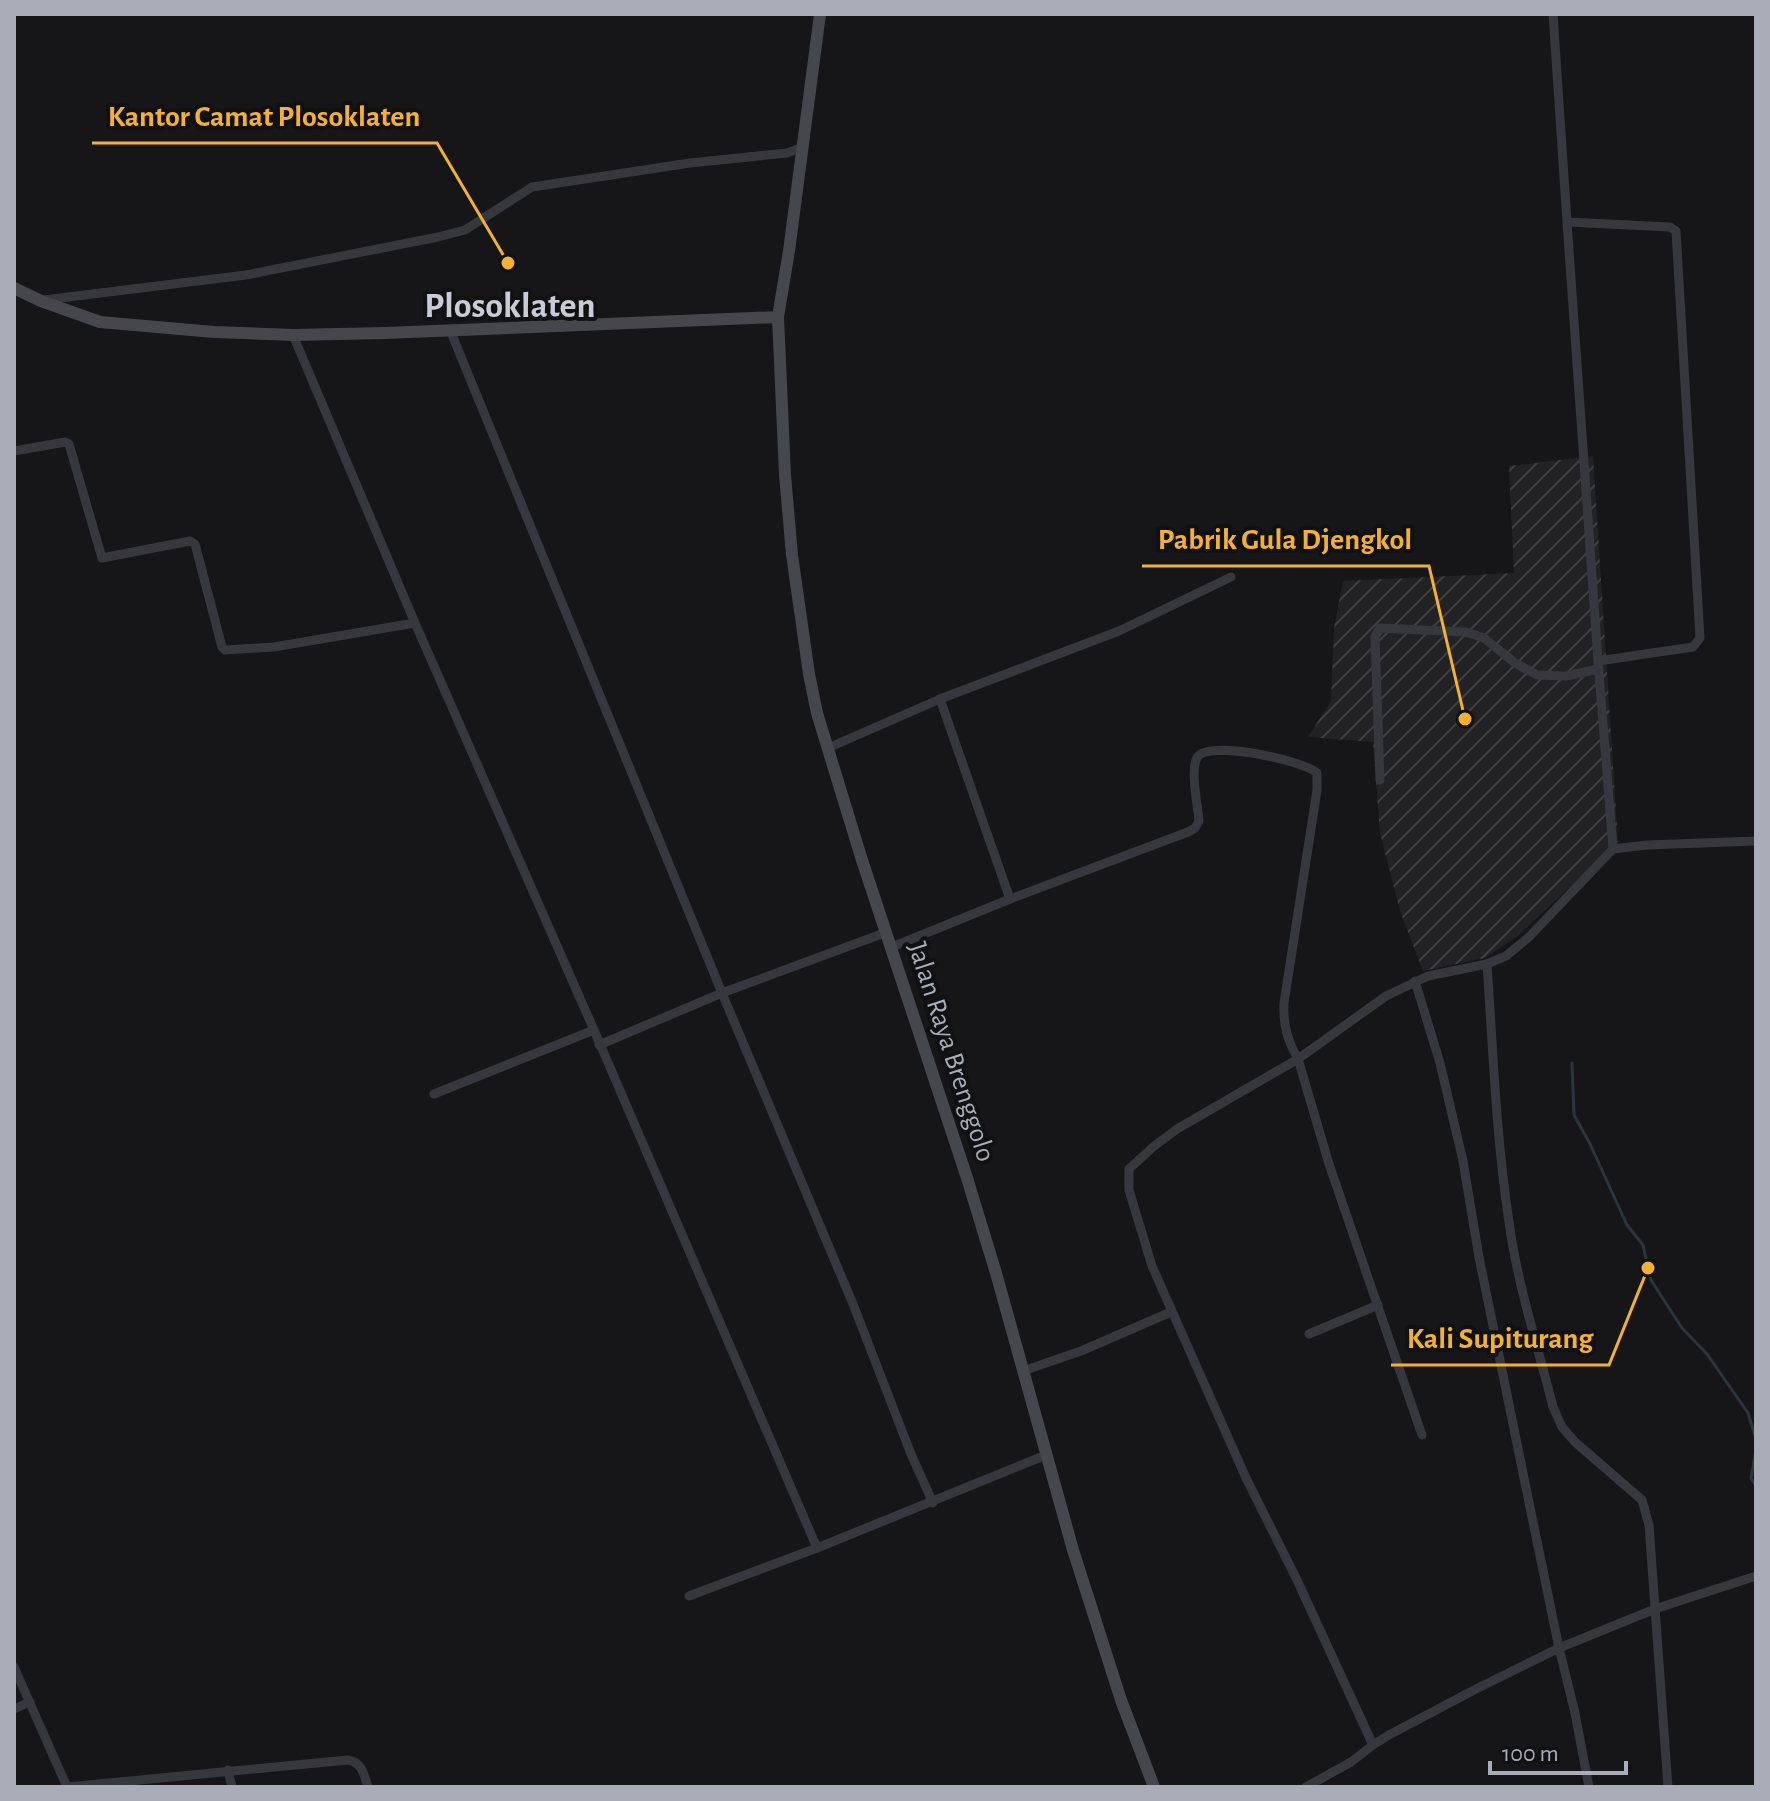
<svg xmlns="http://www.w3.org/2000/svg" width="1770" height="1801" viewBox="0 0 1770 1801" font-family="'Alegreya Sans',sans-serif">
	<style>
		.industrial { fill: url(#industrial-furrows) }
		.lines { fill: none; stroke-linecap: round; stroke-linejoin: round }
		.stream { stroke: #2c353c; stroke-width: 3 }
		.minor { stroke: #37383d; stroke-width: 9 }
		.secondary { stroke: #45474d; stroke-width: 12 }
		.labels { text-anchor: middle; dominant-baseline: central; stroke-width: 8; stroke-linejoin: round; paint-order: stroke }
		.street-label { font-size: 28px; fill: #a8adb8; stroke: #111113 }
		.district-label { font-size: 36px; font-weight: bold; fill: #c9ccd4; stroke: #111113 }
		.leader { fill: none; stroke: #f2b134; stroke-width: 3 }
		.callout-dot { fill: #f2b134; stroke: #111113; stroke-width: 3 }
		.callout-label { font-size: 30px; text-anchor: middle; font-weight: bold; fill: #f2b134; stroke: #111113; stroke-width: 8; stroke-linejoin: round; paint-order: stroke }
	</style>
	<defs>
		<pattern id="industrial-furrows" width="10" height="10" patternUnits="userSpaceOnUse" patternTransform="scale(2)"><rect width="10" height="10" fill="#222225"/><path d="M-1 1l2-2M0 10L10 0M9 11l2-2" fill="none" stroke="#3f3f43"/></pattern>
	</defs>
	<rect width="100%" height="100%" fill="#161618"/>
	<!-- industrial -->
	<polygon class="industrial" points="1593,456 1618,842 1519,935 1485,958 1423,971 1400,911 1380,833 1373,742 1308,737 1331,701 1334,628 1343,581 1514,573 1509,466"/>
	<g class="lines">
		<!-- stream -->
		<g class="stream">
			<polyline points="1572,1063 1574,1115 1590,1144 1627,1225 1643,1245 1651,1280 1682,1328 1707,1354 1748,1413 1756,1439"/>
			<polyline points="1756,1450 1751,1478 1756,1486"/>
		</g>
		<!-- minor -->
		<g class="minor">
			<polyline points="1553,14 1567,222 1670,227 1676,231 1700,638 1693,647 1598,661 1613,849"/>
			<polyline points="1567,222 1598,661"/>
			<polyline points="44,300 246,275 438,237 465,230 532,187 690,163 787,153 803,147"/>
			<polyline points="450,330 722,993 853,1304 911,1454 933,1503"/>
			<polyline points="293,335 415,623 594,1030 817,1548 1046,1455"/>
			<polyline points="14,451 65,442 69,444 102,558 190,541 195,544 222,647 225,650 274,647 415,623"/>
			<polyline points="828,748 940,699 1119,631 1231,577"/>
			<polyline points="1380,780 1375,637 1380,628 1466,632 1484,638 1515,663 1537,675 1566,676 1599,669"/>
			<path d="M1010 899 1188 832 1195 828 1199 821C1198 806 1190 771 1197 758 1205 739 1303 760 1317 773V790L1284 1003C1283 1024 1287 1040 1298 1059L1329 1164 1422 1435"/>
			<polyline points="892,947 1010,899 940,699"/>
			<path d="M1487 964C1493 1050 1496 1136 1509 1222 1517 1283 1538 1347 1553 1407L1562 1427 1575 1442 1642 1500 1649 1525 1668 1787"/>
			<polyline points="1415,981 1440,1063 1463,1161 1479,1257 1525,1483 1559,1648 1575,1713 1589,1787"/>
			<polyline points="599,1045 722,993 887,932"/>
			<polyline points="434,1094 594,1030"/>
			<polyline points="1309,1334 1378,1305"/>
			<polyline points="1498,1344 1535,1337"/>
			<polyline points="1023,1371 1081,1351 1171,1312"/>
			<polyline points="689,1596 817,1548"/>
			<path d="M14 1667 67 1787 348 1760C362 1762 364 1775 368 1787"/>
			<polyline points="14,1709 30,1702"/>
			<polyline points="1373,1745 1297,1580 1246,1478 1152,1266 1129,1190 1129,1169 1153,1147 1177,1129 1298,1059 1386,996 1428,976 1487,964 1506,956 1529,937 1613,849 1647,845 1756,841"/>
			<polyline points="228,1770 232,1787"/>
			<polyline points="1306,1787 1351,1762 1373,1745 1389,1735 1474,1690 1559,1648 1655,1609 1756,1576"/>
		</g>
		<!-- secondary -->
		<g class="secondary">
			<polyline points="820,14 789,251 778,317 785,475 792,555 809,674 817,713 861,857 967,1178 996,1273 1073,1550 1121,1700 1154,1787"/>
			<polyline points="14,288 41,301 100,322 214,332 293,335 385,333 778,317"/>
		</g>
	</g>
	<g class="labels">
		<!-- street labels -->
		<g class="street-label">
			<text transform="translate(951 1052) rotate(72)">Jalan Raya Brenggolo</text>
		</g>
		<!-- district labels -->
		<g class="district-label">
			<text x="510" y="306">Plosoklaten</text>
		</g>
	</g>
	<!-- callouts -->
	<path class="leader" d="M508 263L437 143H92M1465 719L1429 566H1142M1648 1268L1609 1365H1391"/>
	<g class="callout-dot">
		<circle cx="508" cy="263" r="8"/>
		<circle cx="1465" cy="719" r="8"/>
		<circle cx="1648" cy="1268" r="8"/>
	</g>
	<g class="callout-label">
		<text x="264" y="126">Kantor Camat Plosoklaten</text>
		<text x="1285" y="549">Pabrik Gula Djengkol</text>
		<text x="1500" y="1348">Kali Supiturang</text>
	</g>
	<!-- border -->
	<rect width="1770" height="1801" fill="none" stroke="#a8adb8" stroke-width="32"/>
	<!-- scale -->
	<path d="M1490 1761v12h136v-12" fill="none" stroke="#a8adb8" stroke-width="4"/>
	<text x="1502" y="1761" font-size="24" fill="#a8adb8" stroke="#111113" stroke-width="6" paint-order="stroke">100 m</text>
</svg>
